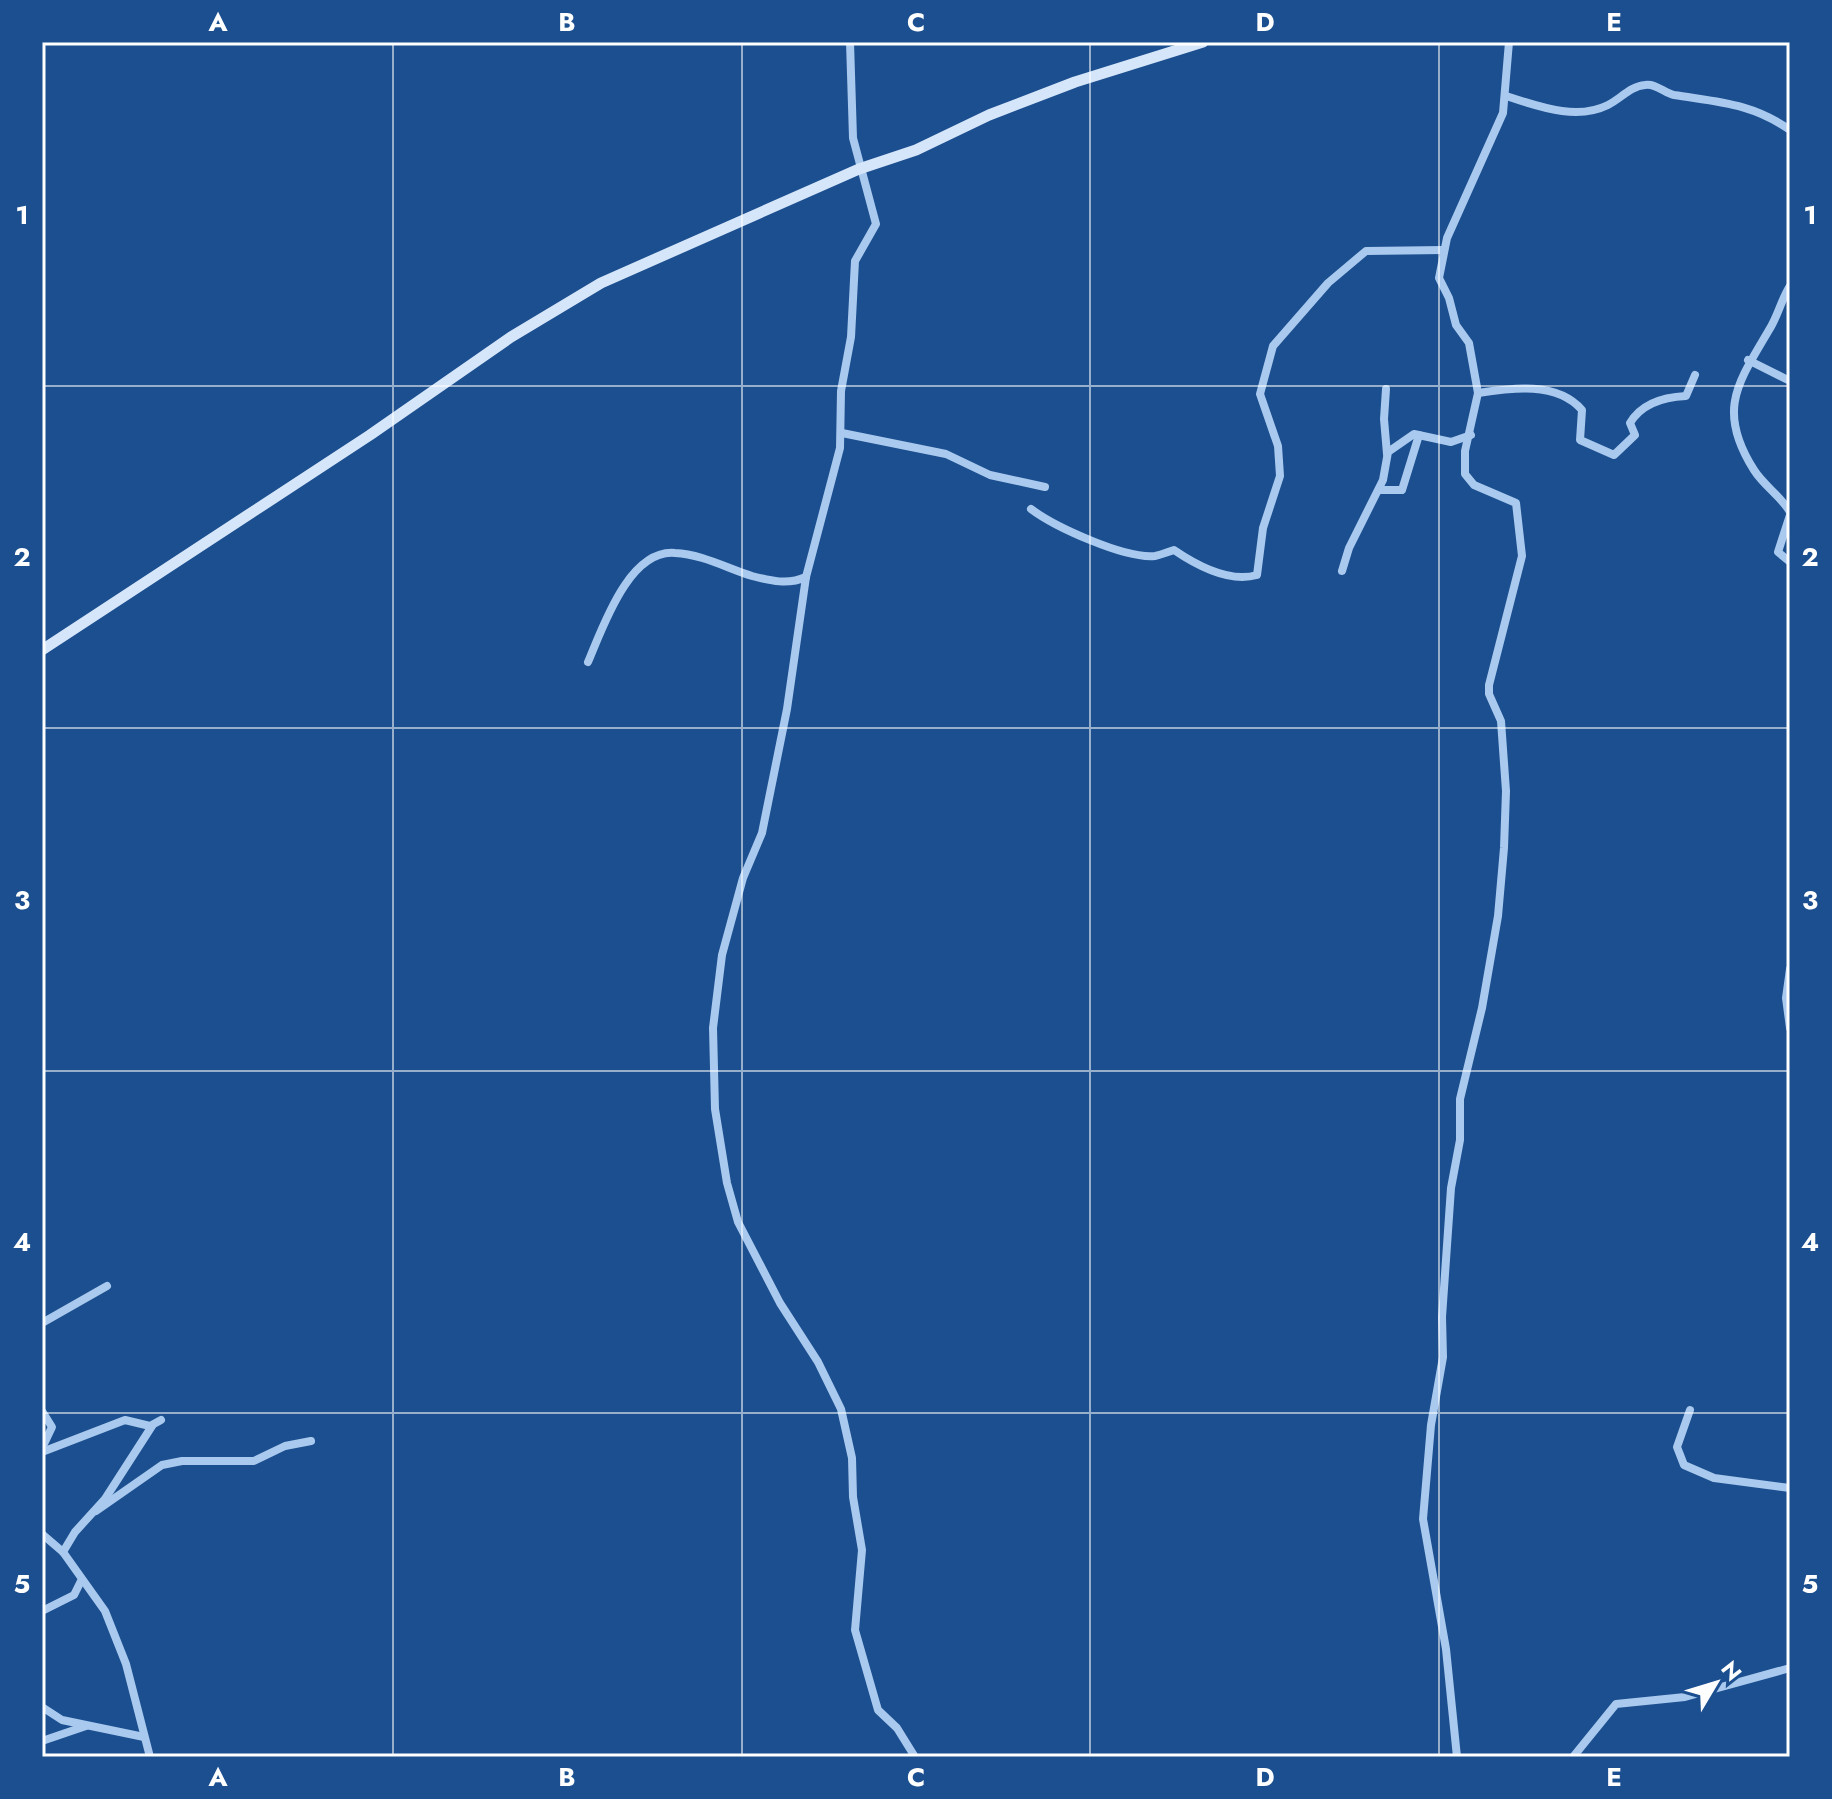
<svg xmlns="http://www.w3.org/2000/svg" width="1832" height="1799" viewBox="0 0 1832 1799" font-family="Jost,sans-serif">
	<style>
		.lines { fill: none; stroke-linecap: round; stroke-linejoin: round }
		.street { stroke: #a9c9ee; stroke-width: 8 }
		.secondary { stroke: #d6e6fa; stroke-width: 11 }
		.grid { fill: none; stroke: #fff; stroke-width: 2; stroke-opacity: 0.55 }
		.neatline { fill: none; stroke: #fff; stroke-width: 3 }
		.grid-label { font-size: 26px; text-anchor: middle; font-weight: bold; fill: #fff }
	</style>
	<rect width="100%" height="100%" fill="#1b4f8f"/>
	<g class="lines">
		<!-- street -->
		<g class="street">
			<polyline points="850,42 853,138 876,224 855,261 851,337 841,391 840,448 806,577 787,709 762,833 743,878 722,955 713,1028 715,1109 727,1183 738,1222 780,1303 818,1362 841,1409 852,1458 853,1497 862,1550 855,1630 878,1710 897,1728 915,1757"/>
			<path d="M1506 96C1538 106 1576 121 1608 105 1620 99 1631 86 1645 85 1656 83 1664 93 1674 95 1717 102 1752 103 1790 130"/>
			<path d="M1790 286C1781 300 1778 316 1769 330 1738 383 1716 410 1754 470 1764 486 1781 496 1790 512"/>
			<polyline points="1748,360 1790,381"/>
			<polyline points="1386,389 1384,419 1387,454"/>
			<path d="M1478 393C1511 388 1557 381 1582 410L1580 440 1614 455 1635 435 1630 423C1642 403 1664 397 1686 396L1695 375"/>
			<polyline points="842,433 946,454 990,475 1045,487"/>
			<polyline points="1379,490 1402,490 1419,435"/>
			<path d="M1031 509C1055 527 1125 559 1155 556 1161 555 1168 552 1174 550 1196 565 1229 583 1257 575L1263 528 1280 476 1278 446 1260 394 1273 346 1328 283 1366 251 1444 250"/>
			<polyline points="1790,515 1778,552 1790,562"/>
			<polyline points="1342,571 1349,548 1383,480 1388,452 1414,434 1451,442 1471,435"/>
			<path d="M588 662C603 627 629 549 675 553 701 554 727 568 752 576 771 581 788 585 806 577"/>
			<polyline points="1790,969 1786,998 1790,1028"/>
			<polyline points="42,1323 107,1286"/>
			<polyline points="1690,1410 1677,1447 1684,1465 1714,1478 1790,1488"/>
			<polyline points="42,1411 52,1427 42,1448"/>
			<polyline points="42,1452 125,1420 150,1426 161,1420"/>
			<polyline points="96,1511 162,1465 182,1461 254,1461 285,1446 311,1441"/>
			<polyline points="42,1534 63,1552 105,1611 126,1664 150,1757"/>
			<polyline points="63,1552 75,1532 105,1499 152,1426"/>
			<polyline points="42,1611 74,1595 81,1581"/>
			<polyline points="42,1707 62,1720 144,1737"/>
			<polyline points="42,1741 86,1726"/>
			<polyline points="1457,1757 1446,1649 1423,1519 1431,1425 1443,1357 1442,1317 1451,1188 1460,1140 1460,1099 1482,1008 1498,916 1504,848 1506,791 1501,721 1489,694 1489,685 1522,556 1516,503 1474,485 1465,474 1465,451 1478,393 1469,343 1456,325 1449,298 1439,278 1447,238 1503,113 1509,42"/>
			<polyline points="1573,1757 1616,1704 1685,1697 1790,1668"/>
		</g>
		<!-- secondary -->
		<polyline class="secondary" points="42,650 370,435 511,337 601,283 859,169 916,150 989,115 1075,82 1203,42"/>
	</g>
	<!-- grid -->
	<path class="grid" d="M393 42V1757M742 42V1757M1090 42V1757M1439 42V1757M42 386H1790M42 728H1790M42 1071H1790M42 1413H1790"/>
	<!-- border -->
	<rect width="1832" height="1799" fill="none" stroke="#1b4f8f" stroke-width="88"/>
	<!-- north arrow -->
	<g transform="translate(1716 1683) rotate(52)" stroke="#1b4f8f" stroke-width="6" paint-order="stroke">
	<path d="M0-6L14 30L0 20L-14 30Z" fill="#ffffff"/>
	<text y="-12" font-size="22" font-weight="bold" text-anchor="middle" fill="#ffffff">N</text>
	</g>
	<rect x="44" y="44" width="1744" height="1711" class="neatline"/>
	<g class="grid-label">
		<text x="218" y="31">A</text>
		<text x="567" y="31">B</text>
		<text x="916" y="31">C</text>
		<text x="1265" y="31">D</text>
		<text x="1614" y="31">E</text>
		<text x="22" y="224">1</text>
		<text x="1810" y="224">1</text>
		<text x="22" y="566">2</text>
		<text x="1810" y="566">2</text>
		<text x="22" y="909">3</text>
		<text x="1810" y="909">3</text>
		<text x="22" y="1251">4</text>
		<text x="1810" y="1251">4</text>
		<text x="22" y="1593">5</text>
		<text x="1810" y="1593">5</text>
		<text x="218" y="1786">A</text>
		<text x="567" y="1786">B</text>
		<text x="916" y="1786">C</text>
		<text x="1265" y="1786">D</text>
		<text x="1614" y="1786">E</text>
	</g>
</svg>
